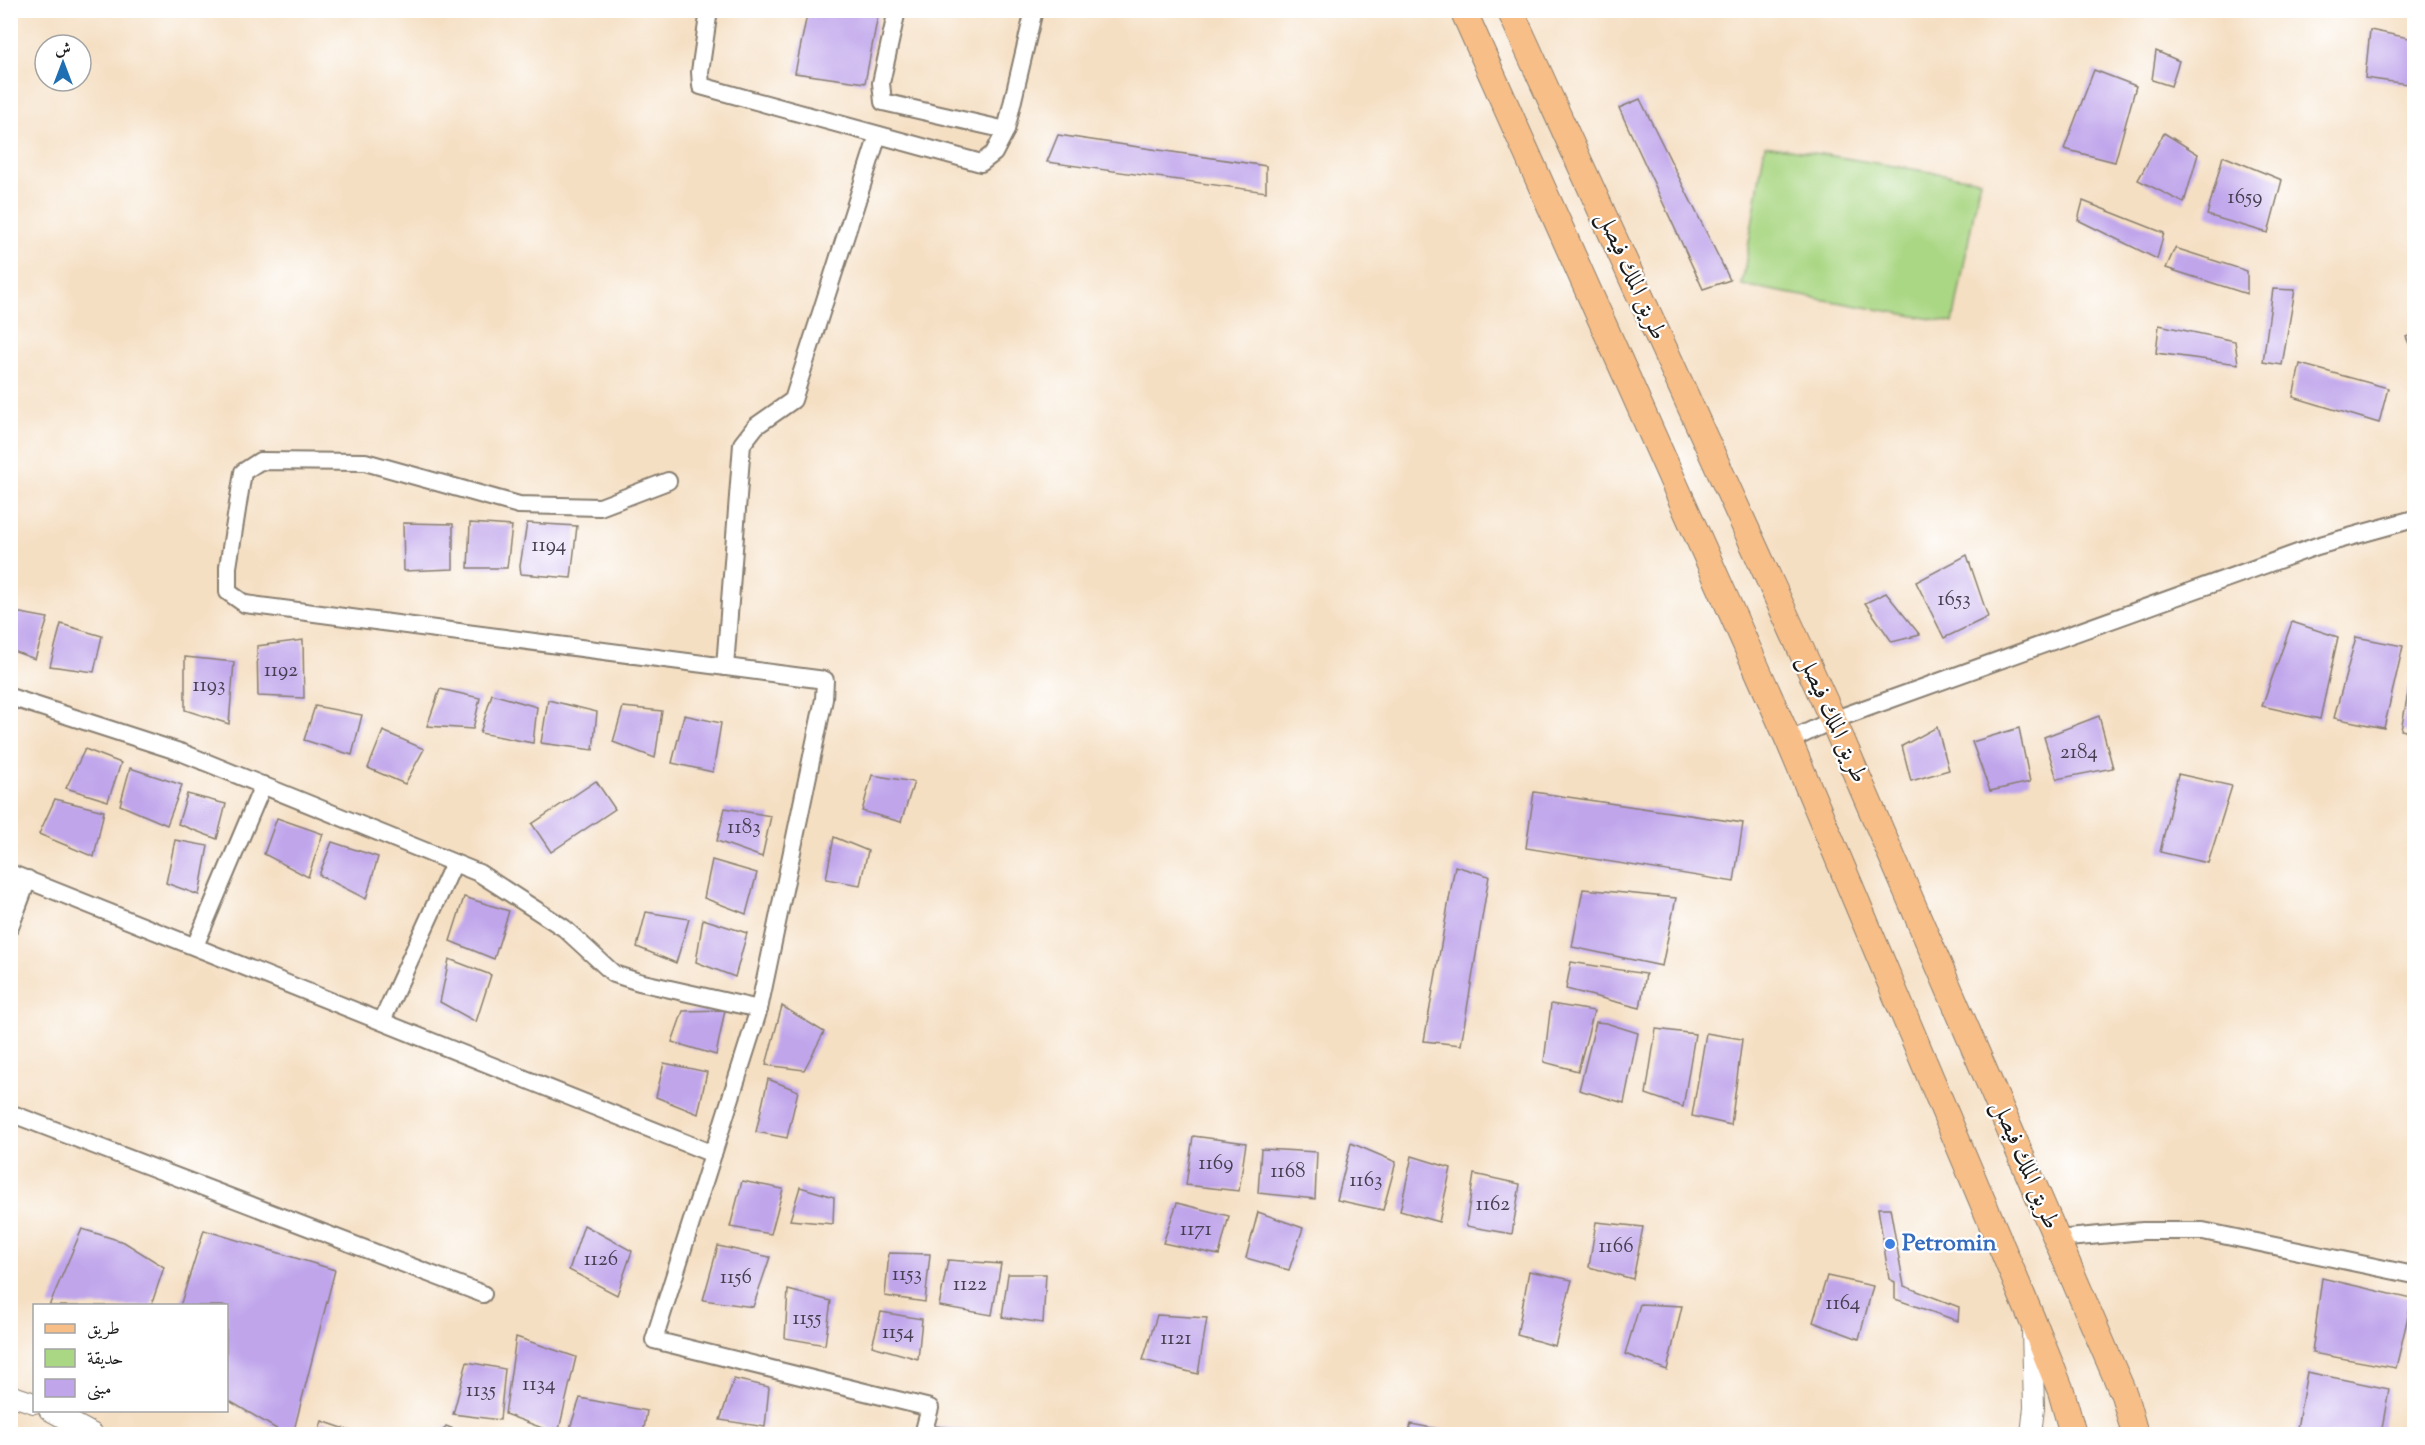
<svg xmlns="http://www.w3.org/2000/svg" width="2425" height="1445" viewBox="0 0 2425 1445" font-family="'Sorts Mill Goudy',Amiri,serif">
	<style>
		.green { fill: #aad784; stroke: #637a50; stroke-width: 1.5 }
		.building { fill: #c0a5eb }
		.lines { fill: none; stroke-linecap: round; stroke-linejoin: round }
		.minor-casing { stroke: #887e70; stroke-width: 20 }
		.tertiary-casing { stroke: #887e70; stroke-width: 22 }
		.primary-casing { stroke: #887e70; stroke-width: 28 }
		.minor { stroke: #fff; stroke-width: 16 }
		.tertiary { stroke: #fff; stroke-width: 20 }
		.primary { stroke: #f7be88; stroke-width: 26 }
		.shop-dot { fill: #3f7fe0; stroke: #fff; stroke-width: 2 }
		.labels { text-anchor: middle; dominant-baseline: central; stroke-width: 4.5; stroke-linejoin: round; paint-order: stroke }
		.number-label { font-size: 21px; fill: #453e50 }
		.street-label { font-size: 24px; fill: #1c1c1c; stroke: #fff }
		.shop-label { font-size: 24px; font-weight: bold; fill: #366cbe; stroke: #fff; text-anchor: start }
	</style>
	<rect width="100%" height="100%" fill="#fff"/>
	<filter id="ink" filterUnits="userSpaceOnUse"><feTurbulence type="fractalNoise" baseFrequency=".0167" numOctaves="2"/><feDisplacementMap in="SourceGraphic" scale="12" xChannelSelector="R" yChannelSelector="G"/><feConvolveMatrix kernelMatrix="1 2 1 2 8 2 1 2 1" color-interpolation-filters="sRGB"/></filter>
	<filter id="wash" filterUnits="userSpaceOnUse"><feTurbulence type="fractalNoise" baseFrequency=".008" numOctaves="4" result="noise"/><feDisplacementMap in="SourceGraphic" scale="24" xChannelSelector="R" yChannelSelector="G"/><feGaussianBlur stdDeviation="1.35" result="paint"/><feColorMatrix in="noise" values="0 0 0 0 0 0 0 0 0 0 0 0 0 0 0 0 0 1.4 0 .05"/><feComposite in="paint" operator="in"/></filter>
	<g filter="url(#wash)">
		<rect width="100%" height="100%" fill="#f5dfc3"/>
		<!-- green -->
		<polygon class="green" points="1765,145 1980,180 1953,323 1742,285"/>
		<g id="blocks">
			<!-- building -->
			<g class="building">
				<polygon points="808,10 879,10 865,83 795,73"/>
				<polygon points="2370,30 2414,39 2414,85 2365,78"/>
				<polygon points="2156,51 2179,61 2171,86 2152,80"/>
				<polygon points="2094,70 2136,86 2115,162 2064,149"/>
				<polygon points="1640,99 1730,280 1703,289 1619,108"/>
				<polygon points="2164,133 2198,154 2184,203 2138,180"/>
				<polygon points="1058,135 1266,166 1266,192 1047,162"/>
				<polygon points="2223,156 2282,180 2268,233 2207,215"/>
				<polygon points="2083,201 2164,233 2157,259 2078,220"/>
				<polygon points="2175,248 2247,271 2247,294 2166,268"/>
				<polygon points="2273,289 2295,290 2282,365 2263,362"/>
				<polygon points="2159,325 2235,341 2238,364 2156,353"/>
				<polygon points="2414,334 2414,355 2406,337"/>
				<polygon points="2300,364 2388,388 2379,423 2293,397"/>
				<polygon points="403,523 453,524 453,569 404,571"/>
				<polygon points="470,523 512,526 507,568 468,568"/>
				<polygon points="527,523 577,526 571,578 521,574 520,566"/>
				<polygon points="1967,555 1988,617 1944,638 1916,582"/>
				<polygon points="1886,593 1920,635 1892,642 1865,603"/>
				<polygon points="10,611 48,618 35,659 10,650"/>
				<polygon points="2292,622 2338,637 2320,719 2262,706"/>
				<polygon points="61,624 102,636 94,672 50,666"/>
				<polygon points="2356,637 2403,646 2384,728 2334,718"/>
				<polygon points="303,640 304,698 258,696 257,646"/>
				<polygon points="185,657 234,662 229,724 185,710"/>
				<polygon points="2413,667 2414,667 2414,733 2401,730"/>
				<polygon points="440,689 480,698 473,729 427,726"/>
				<polygon points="492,694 537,707 533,743 480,733"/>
				<polygon points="548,700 597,712 593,750 541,743"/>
				<polygon points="315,706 362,715 352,755 304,740"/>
				<polygon points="623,707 662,711 655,758 613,742"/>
				<polygon points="684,715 721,723 713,772 672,763"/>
				<polygon points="2099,716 2113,768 2057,779 2044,737"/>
				<polygon points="1937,727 1949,770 1911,781 1902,746"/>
				<polygon points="2019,728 2030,782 1990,791 1972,742"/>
				<polygon points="383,731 424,749 405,784 368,768"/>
				<polygon points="85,749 121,763 108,801 66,788"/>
				<polygon points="130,768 182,785 167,825 120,805"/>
				<polygon points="2178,774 2232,786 2208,863 2160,852"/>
				<polygon points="872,775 914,782 901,822 862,811"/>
				<polygon points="596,781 615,809 551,852 532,824"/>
				<polygon points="1534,792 1743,823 1734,882 1526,848"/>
				<polygon points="187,794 226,804 217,839 178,824"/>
				<polygon points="55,799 104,811 94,857 39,834"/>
				<polygon points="725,808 771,816 762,857 717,841"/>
				<polygon points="277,818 323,834 308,877 264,854"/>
				<polygon points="834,837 868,851 860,885 826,879"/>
				<polygon points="175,840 208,846 199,895 166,883"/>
				<polygon points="332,842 378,857 366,899 319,875"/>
				<polygon points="712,860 757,873 746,914 704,898"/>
				<polygon points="1455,866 1489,876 1461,1045 1424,1041"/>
				<polygon points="1583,889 1676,898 1662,966 1572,947"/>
				<polygon points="464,897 509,911 494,959 450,941"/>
				<polygon points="646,912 689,919 676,963 637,947"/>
				<polygon points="703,919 747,933 735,977 696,962"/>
				<polygon points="449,959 491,975 476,1022 440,1002"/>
				<polygon points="1571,962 1646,974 1640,1008 1566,989"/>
				<polygon points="1551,1004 1594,1011 1578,1071 1544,1062"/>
				<polygon points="782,1006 824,1032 804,1070 766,1065"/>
				<polygon points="725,1010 716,1055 672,1042 683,1011"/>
				<polygon points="1596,1022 1606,1023 1638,1033 1624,1103 1579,1090"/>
				<polygon points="1656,1029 1695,1034 1683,1107 1646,1094"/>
				<polygon points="1706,1033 1742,1039 1731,1125 1692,1116"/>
				<polygon points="664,1063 707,1072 698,1114 656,1097"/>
				<polygon points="768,1079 798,1091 787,1138 756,1132"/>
				<polygon points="1193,1136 1246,1143 1239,1191 1186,1185"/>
				<polygon points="1351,1143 1396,1162 1383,1210 1337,1200"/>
				<polygon points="1261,1149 1317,1152 1315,1199 1258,1193"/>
				<polygon points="1412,1156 1451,1168 1439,1222 1400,1211"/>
				<polygon points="1474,1174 1520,1184 1512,1234 1466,1226"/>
				<polygon points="742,1181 783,1189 771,1234 730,1227"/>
				<polygon points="800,1187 834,1197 833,1224 790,1220"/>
				<polygon points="1177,1203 1229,1216 1219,1255 1163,1243"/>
				<polygon points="1878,1208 1890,1208 1904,1286 1959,1307 1958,1321 1895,1299 1895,1282 1889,1279"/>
				<polygon points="1258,1212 1303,1228 1289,1270 1246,1258"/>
				<polygon points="1596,1222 1643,1227 1633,1279 1589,1267"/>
				<polygon points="584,1225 632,1251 617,1295 569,1270"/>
				<polygon points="82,1229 124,1242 164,1267 151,1306 49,1306"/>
				<polygon points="204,1230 335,1270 293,1434 285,1434 226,1399 226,1306 180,1306"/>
				<polygon points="718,1246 770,1257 753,1307 703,1300"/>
				<polygon points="889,1253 930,1254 925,1302 885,1296"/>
				<polygon points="948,1260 1001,1264 992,1315 939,1306"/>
				<polygon points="1529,1271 1572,1280 1555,1346 1517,1335"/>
				<polygon points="1008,1274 1046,1274 1043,1323 1002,1317"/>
				<polygon points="1827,1276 1873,1286 1859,1339 1813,1322"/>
				<polygon points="2322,1278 2412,1299 2396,1368 2312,1353"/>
				<polygon points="788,1290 831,1301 825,1345 785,1338"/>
				<polygon points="1640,1304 1682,1306 1667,1370 1625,1354"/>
				<polygon points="881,1312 922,1319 918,1359 872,1346"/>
				<polygon points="1157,1315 1207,1318 1198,1374 1143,1360"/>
				<polygon points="516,1337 576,1357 558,1434 505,1414"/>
				<polygon points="467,1362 505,1369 500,1420 453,1414"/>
				<polygon points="2307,1372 2389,1389 2381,1434 2296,1434"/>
				<polygon points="734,1379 769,1387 765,1427 720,1420"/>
				<polygon points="580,1398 647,1411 643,1434 568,1434"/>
				<polygon points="322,1421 360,1434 318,1434"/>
				<polygon points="1411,1424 1460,1433 1460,1434 1408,1434"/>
				<polygon points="446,1426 466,1434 441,1434"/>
				<polygon points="935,1426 983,1433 983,1434 932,1434"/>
			</g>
		</g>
	</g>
	<g filter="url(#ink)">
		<use href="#blocks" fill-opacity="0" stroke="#887e70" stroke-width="1.5"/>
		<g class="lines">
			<!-- minor casing -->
			<g class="minor-casing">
				<g id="minor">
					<polyline points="709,10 700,72 701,86 981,163 994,153 1006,130 1034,10"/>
					<polyline points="897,10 881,83 883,102 1006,130"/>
					<polyline points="668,481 600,507 519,505 365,462 260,461 243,472 228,567 228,592 245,604 825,680 824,699 759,1009 654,1340 930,1408 923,1434"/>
					<polyline points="725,667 742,444 756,426 793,400 878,135"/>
					<polyline points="10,697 183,753 479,873 564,928 614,974 639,982 759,1009"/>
					<polyline points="1789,741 1833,720 2317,546 2414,519"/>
					<polyline points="10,873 713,1154"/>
					<polyline points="10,927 28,879"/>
					<polyline points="195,946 263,785"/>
					<polyline points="382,1021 454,863"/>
					<polyline points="10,1113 483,1294"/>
					<polyline points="2057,1239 2143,1231 2203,1231 2414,1275"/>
				</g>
			</g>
			<!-- tertiary casing -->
			<g class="tertiary-casing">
				<g id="tertiary">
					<polyline points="10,1395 34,1403"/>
					<polyline points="49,1410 93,1434"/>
					<polyline points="2031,1434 2034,1408 2032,1329"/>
				</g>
			</g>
			<!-- primary casing -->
			<g class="primary-casing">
				<g id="primary">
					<polyline points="1463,10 1789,741 2031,1317 2061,1391 2073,1434"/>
					<polyline points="1510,10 1833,720 2124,1395 2135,1434"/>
				</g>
			</g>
			<!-- minor -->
			<use href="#minor" class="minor"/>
			<!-- tertiary -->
			<use href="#tertiary" class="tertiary"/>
			<!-- primary -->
			<use href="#primary" class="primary"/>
		</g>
	</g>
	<!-- markers -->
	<circle class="shop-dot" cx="1890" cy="1244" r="6"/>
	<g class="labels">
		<!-- number labels -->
		<g class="number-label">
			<text x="2245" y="198">1659</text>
			<text x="549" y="546">1194</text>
			<text x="1954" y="600">1653</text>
			<text x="281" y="671">1192</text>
			<text x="209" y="686">1193</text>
			<text x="2079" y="753">2184</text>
			<text x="744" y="828">1183</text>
			<text x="1216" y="1164">1169</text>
			<text x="1288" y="1172">1168</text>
			<text x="1366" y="1181">1163</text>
			<text x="1493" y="1205">1162</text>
			<text x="1196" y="1230">1171</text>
			<text x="1616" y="1247">1166</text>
			<text x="601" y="1260">1126</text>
			<text x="907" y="1275">1153</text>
			<text x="736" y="1278">1156</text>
			<text x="970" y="1285">1122</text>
			<text x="1843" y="1304">1164</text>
			<text x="807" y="1319">1155</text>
			<text x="898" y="1333">1154</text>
			<text x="1176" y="1339">1121</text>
			<text x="539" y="1385">1134</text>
			<text x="481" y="1391">1135</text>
		</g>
		<!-- street labels -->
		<g class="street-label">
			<text transform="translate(1631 276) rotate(66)">طريق الملك فيصل</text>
			<text transform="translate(1832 719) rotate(66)">طريق الملك فيصل</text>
			<text transform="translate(2025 1165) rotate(67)">طريق الملك فيصل</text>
		</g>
		<!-- shop labels -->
		<g class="shop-label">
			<text x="1902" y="1244">Petromin</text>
		</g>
	</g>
	<!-- margin -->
	<rect width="2425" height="1445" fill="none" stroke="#fff" stroke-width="36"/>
	<!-- legend -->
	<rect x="33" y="1304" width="195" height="108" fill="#ffffff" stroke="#a4a4a4" stroke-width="1.5"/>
	<rect x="45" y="1324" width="30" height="9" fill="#f7be88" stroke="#a4a4a4" stroke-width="1.5"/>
	<text x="87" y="1334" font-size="18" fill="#1c1c1c">طريق</text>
	<rect x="45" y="1349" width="30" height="18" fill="#aad784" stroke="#a4a4a4" stroke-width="1.5"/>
	<text x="87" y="1364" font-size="18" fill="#1c1c1c">حديقة</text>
	<rect x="45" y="1379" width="30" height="18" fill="#c0a5eb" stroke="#a4a4a4" stroke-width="1.5"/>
	<text x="87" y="1394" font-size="18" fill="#1c1c1c">مبنى</text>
	<!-- north arrow -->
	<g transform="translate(63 63)"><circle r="28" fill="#ffffff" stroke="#a4a4a4" stroke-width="1.5"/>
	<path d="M0-4.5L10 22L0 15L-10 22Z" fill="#1f6fb2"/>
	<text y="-9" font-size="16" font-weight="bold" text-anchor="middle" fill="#1c1c1c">ش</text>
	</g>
</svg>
